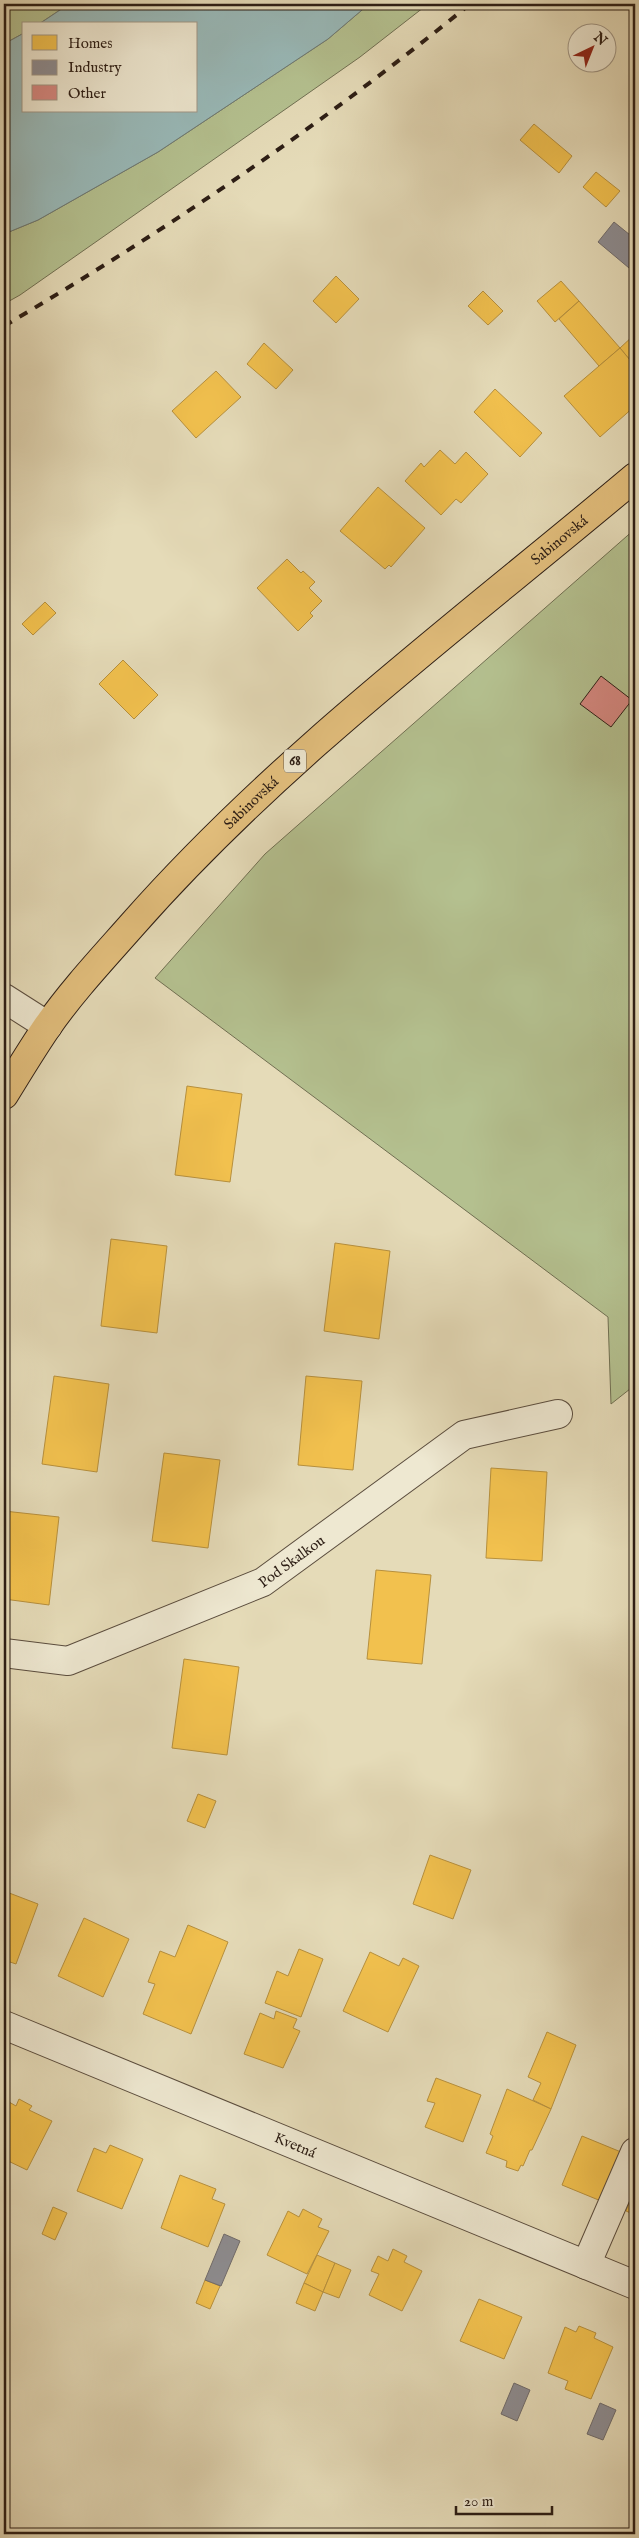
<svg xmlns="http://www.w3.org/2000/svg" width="639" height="2538" viewBox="0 0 639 2538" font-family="'IM FELL English',serif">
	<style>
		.green { fill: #b4c08f; stroke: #706f52 }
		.water { fill: #99b9b8; stroke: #6e7b77 }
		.homes { fill: #f2c14e; stroke: #b7903d }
		.industry { fill: #8d8d92; stroke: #706c6c }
		.building { fill: #d68881; stroke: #2d1e15 }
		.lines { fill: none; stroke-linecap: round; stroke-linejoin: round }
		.street-casing { stroke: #5b4d3e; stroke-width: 30 }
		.primary-casing { stroke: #2d1e15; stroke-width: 30 }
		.street { stroke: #eee8d1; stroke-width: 28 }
		.primary { stroke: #e2be7c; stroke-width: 28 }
		.rail { stroke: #2d1e15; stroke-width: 4; stroke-dasharray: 9 9; stroke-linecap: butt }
		.labels { text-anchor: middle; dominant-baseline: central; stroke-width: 5; stroke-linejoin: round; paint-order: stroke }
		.shield { fill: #eee8d1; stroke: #675b4d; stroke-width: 1 }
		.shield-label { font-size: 14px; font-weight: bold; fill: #2d1e15 }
		.street-label { font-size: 15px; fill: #2d1e15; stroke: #eee8d1 }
	</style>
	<rect width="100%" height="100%" fill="#e5dbb8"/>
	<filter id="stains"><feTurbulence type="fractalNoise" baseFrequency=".004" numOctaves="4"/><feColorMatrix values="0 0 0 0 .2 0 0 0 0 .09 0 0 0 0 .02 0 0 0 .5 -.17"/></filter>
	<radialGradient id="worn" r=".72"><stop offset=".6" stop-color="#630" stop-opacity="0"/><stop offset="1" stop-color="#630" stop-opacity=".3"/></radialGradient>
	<!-- green -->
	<g class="green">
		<polygon points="4,4 69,4 39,24 24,24 24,33 4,44"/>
		<polygon points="369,4 428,4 360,57 20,295 4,304 4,234 38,220 158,152 328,39"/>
		<polygon points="635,529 635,1385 611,1404 608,1317 155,978 265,854"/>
	</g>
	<!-- water -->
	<polygon class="water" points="69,4 369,4 328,39 158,152 38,220 4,234 4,44 24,33 24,111 196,111 196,24 39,24"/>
	<!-- homes -->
	<g class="homes">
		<polygon points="534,124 572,156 559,173 520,140"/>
		<polygon points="596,172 620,191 606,207 583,187"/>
		<polygon points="336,276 359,299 336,323 313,301"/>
		<polygon points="561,281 579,301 555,322 537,301"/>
		<polygon points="483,291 503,311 488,325 468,306"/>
		<polygon points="579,301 620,348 599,366 559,319"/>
		<polygon points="634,335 635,336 635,366 620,348"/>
		<polygon points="264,343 293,370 276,389 247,364"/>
		<polygon points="620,348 635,366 635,406 600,437 564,396"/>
		<polygon points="216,371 241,397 196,438 172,411"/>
		<polygon points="495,389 542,433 520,457 474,412"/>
		<polygon points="440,450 455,464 466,452 488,474 461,503 456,499 441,515 405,481 421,463 424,467"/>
		<polygon points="378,487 425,528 391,567 389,565 385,569 340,531"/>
		<polygon points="287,559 301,573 303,571 315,582 309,588 322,601 310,613 313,616 298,631 257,588"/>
		<polygon points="45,602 56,613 33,635 22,624"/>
		<polygon points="123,660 158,695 134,719 99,684"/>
		<polygon points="187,1086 242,1094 230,1182 175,1175"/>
		<polygon points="111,1239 167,1246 157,1333 101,1326"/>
		<polygon points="335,1243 390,1251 379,1339 324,1331"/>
		<polygon points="54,1376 109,1384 97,1472 42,1464"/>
		<polygon points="306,1376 362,1381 353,1470 298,1465"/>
		<polygon points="164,1453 220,1460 208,1548 152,1541"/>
		<polygon points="491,1468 547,1472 542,1561 486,1558"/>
		<polygon points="4,1511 59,1517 49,1605 4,1599"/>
		<polygon points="376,1570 431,1575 422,1664 367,1659"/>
		<polygon points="184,1659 239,1667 227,1755 172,1748"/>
		<polygon points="198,1794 216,1801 205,1828 187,1821"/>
		<polygon points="430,1855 471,1870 453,1919 413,1904"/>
		<polygon points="4,1891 38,1904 16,1964 4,1960"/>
		<polygon points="635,1913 635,1929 630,1926"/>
		<polygon points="84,1918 129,1939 103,1997 58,1976"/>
		<polygon points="188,1925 228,1942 191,2034 143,2014 155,1984 148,1982 160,1951 175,1957"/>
		<polygon points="299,1949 323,1959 301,2017 265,2003 277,1971 288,1976"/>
		<polygon points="370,1952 399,1966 403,1958 419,1966 388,2032 343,2011"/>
		<polygon points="276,2011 297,2019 293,2028 300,2031 283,2068 244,2054 260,2013 274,2019"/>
		<polygon points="547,2032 576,2045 551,2109 533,2100 541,2083 528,2077"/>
		<polygon points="436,2078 481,2095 463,2142 425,2127 435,2103 427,2101"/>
		<polygon points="507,2089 551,2109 532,2150 530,2150 523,2166 521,2165 518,2171 506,2167 507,2161 486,2153 493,2136 490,2134"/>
		<polygon points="19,2099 32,2106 29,2110 52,2121 27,2170 4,2159 4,2111 9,2102 16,2106"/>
		<polygon points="582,2136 621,2152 601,2201 562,2185"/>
		<polygon points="110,2145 143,2159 122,2209 77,2191 94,2148 106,2153"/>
		<polygon points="180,2175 216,2189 212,2199 225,2204 208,2247 161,2228"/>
		<polygon points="635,2187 635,2215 626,2211"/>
		<polygon points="53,2207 67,2213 55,2240 42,2234"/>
		<polygon points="303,2209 322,2219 318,2227 329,2231 307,2274 267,2255 288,2211 299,2217"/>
		<polygon points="393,2249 407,2256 404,2262 422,2271 402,2311 369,2295 379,2274 371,2271 378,2256 388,2261"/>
		<polygon points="317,2255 335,2263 323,2292 304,2283"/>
		<polygon points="335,2263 351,2270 339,2298 323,2292"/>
		<polygon points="205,2280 220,2286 210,2309 196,2303"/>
		<polygon points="304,2283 323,2292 315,2311 296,2303"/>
		<polygon points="479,2299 522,2317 504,2359 460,2341"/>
		<polygon points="579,2326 596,2333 594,2338 613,2347 591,2399 565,2389 568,2381 548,2373 565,2327 576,2332"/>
	</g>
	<!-- industry -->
	<g class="industry">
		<polygon points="614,222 635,239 635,273 598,242"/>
		<polygon points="224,2234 240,2241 221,2286 205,2280"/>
		<polygon points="514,2383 530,2390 517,2421 501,2414"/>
		<polygon points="600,2403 616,2410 603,2440 587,2434"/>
	</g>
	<!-- building -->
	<polygon class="building" points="601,676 632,700 611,727 580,704"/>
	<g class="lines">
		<!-- street casing -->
		<g class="street-casing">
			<g id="street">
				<polyline points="4,998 48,1026"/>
				<path id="s1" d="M4 1653 68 1661 263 1582 464 1435 558 1414"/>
				<path id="s2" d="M4 2025 635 2285"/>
				<polyline points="586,2265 635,2152"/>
			</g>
		</g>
		<!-- primary casing -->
		<g class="primary-casing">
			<g id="primary">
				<path id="s3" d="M4 1095C18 1072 32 1049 47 1027 72 991 103 958 133 924 281 756 464 621 635 477"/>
			</g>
		</g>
		<!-- street -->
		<use href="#street" class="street"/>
		<!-- primary -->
		<use href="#primary" class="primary"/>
		<!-- rail -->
		<path class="rail" d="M4 326C167 230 323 124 470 4"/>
	</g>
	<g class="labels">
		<!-- shield labels -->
		<rect class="shield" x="284" y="749.5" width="22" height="23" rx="4"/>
		<g class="shield-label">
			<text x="295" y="761">68</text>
		</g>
		<!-- street labels -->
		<g class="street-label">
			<text stroke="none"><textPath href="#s3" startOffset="789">Sabinovská</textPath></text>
			<text stroke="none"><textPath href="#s3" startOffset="384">Sabinovská</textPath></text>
			<text stroke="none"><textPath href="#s1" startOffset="310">Pod Skalkou</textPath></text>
			<text stroke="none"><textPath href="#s2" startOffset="315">Kvetná</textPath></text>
		</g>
	</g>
	<!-- margin -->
	<rect width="639" height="2538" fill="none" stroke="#e5dbb8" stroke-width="20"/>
	<rect x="5" y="5" width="629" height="2528" fill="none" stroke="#2d1e15" stroke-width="2.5"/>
	<rect x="10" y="10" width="619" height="2518" fill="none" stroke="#2d1e15"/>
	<!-- legend -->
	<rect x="22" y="22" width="175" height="90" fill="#eee8d1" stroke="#a19786"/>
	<rect x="32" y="35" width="25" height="15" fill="#f2c14e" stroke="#a19786"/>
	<text x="68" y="48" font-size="15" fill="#2d1e15">Homes</text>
	<rect x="32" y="60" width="25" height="15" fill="#8d8d92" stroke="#a19786"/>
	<text x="68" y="72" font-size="15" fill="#2d1e15">Industry</text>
	<rect x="32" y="85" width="25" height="15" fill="#d68881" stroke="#a19786"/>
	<text x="68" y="98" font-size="15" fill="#2d1e15">Other</text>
	<!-- north arrow -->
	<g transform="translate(592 48) rotate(43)"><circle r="24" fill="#eee8d1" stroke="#a19786"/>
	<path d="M0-4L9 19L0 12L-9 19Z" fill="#8f2418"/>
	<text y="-8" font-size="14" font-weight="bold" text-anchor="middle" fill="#2d1e15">N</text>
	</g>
	<!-- scale -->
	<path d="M456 2506v8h96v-8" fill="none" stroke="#2d1e15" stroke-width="2.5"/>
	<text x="464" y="2506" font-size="15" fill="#2d1e15" stroke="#eee8d1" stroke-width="4" paint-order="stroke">20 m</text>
	<rect width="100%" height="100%" filter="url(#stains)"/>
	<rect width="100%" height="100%" fill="url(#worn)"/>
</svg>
